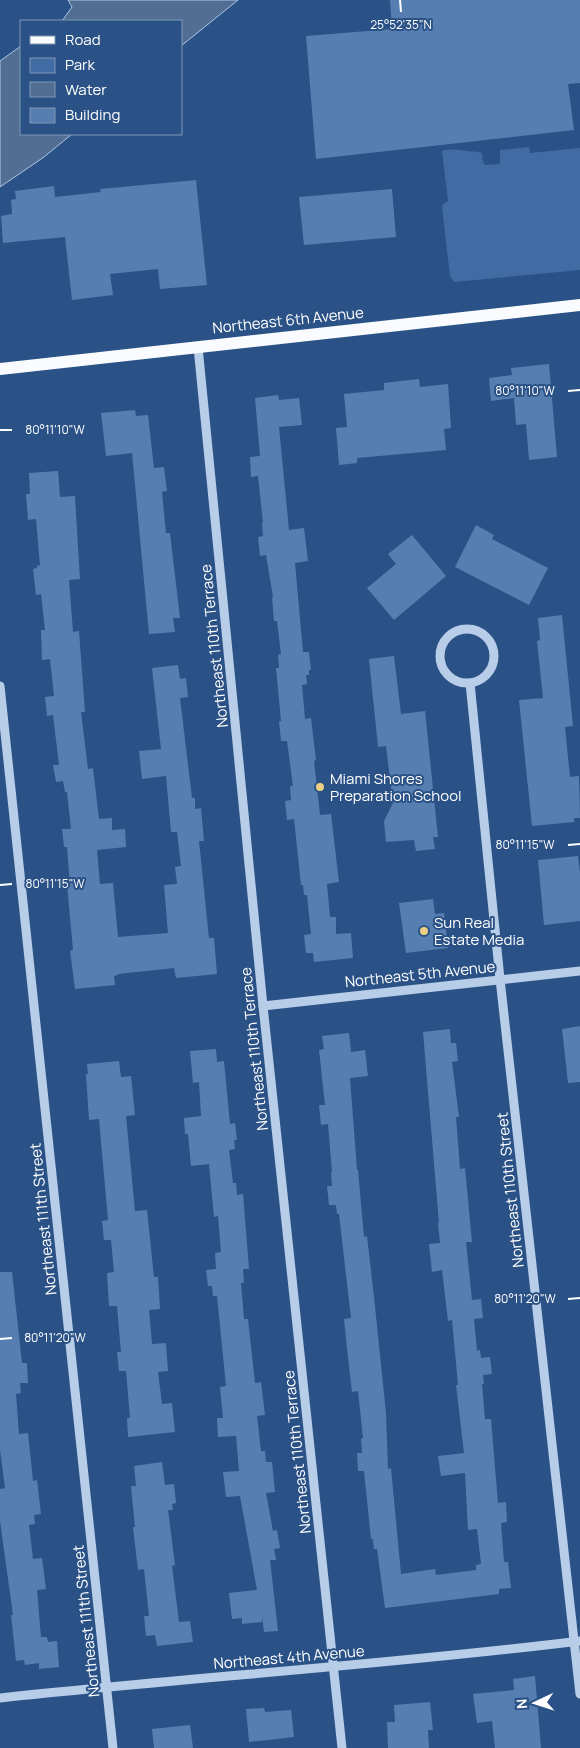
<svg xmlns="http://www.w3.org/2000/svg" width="580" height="1748" viewBox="0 0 580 1748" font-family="Manrope,sans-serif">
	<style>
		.green { fill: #406ca3 }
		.water { fill: #526e93; stroke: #acc8e8 }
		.building { fill: #577eb0 }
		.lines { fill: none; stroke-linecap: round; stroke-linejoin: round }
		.minor { stroke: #b7cde8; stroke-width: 9 }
		.major { stroke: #f9fbfe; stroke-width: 12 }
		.ticks { fill: none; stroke: #fff; stroke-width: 2 }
		.poi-dot { fill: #eecf7f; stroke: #2b5287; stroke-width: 2 }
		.labels { text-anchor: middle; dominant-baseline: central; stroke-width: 4; stroke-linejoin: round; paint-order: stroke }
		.street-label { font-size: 15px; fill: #fff; stroke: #2b5287 }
		.poi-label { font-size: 15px; fill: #fff; stroke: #2b5287; text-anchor: start }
		.ticks-label { font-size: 12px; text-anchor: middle; fill: #fff; stroke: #2b5287; stroke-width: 4; stroke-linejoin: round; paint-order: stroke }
	</style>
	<rect width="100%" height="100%" fill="#2b5287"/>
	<!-- green -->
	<path class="green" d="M529 147 530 153 580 148V270L454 282 450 276 442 207 443 204 448 201 442 151C451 148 459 150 468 151 473 152 477 151 482 153L483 162 485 165 500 164V150Z"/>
	<!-- water -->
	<g class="water">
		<polygon points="68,0 238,0 181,46 181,21 62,21 72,7"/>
		<polygon points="21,46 21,134 72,134 44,157 0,187 0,61"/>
	</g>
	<!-- building -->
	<g class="building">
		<polygon points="390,0 580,0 580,83 568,84 574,130 316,159 306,36 392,29"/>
		<polygon points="196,180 207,285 160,289 158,269 110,274 113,295 72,300 65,237 3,243 1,216 12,214 11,200 16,199 15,191 54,186 55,197 101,192 100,189"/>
		<polygon points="392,189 396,237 304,245 299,197"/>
		<polygon points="549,364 557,457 529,460 526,424 516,425 514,398 491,401 489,378 512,375 511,368"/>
		<polygon points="419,379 420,387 448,384 451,428 444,429 446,450 357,458 357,463 339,465 336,428 347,427 344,394 384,390 384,383"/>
		<polygon points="278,395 279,400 299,398 302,425 279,427 289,530 304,528 308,561 295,563 303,652 309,652 311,670 309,670 309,675 306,675 307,684 302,685 305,719 311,718 316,760 314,761 320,815 331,814 339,882 327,884 330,917 336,917 336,934 351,933 353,958 314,962 313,953 306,953 304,935 311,934 307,895 304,895 303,885 301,885 294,819 287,820 285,801 291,800 290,786 293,786 287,741 281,741 279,721 281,721 276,668 279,668 278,655 281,654 277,621 274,621 272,597 273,597 266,555 260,556 258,537 263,536 262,523 263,523 258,476 251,477 250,457 260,456 255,398"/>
		<polygon points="135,410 136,416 148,415 154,468 164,467 167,491 162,492 166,533 170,533 180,618 173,618 175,632 149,634 132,453 106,456 101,413"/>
		<polygon points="58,471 60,497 75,496 80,579 69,580 73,632 79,631 85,712 81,712 88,769 93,768 99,819 112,818 112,830 125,829 126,847 97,850 100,884 113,883 118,937 168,933 164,885 177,884 175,867 181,866 177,832 171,832 166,776 142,779 139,751 161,749 152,668 178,665 180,679 186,678 188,697 180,698 192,798 195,798 195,809 201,808 204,841 199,841 209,938 214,938 217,974 176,978 174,968 118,974 118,975 114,976 115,985 75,989 70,951 73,950 67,885 70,885 67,847 64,847 62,829 71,829 67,792 65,792 63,781 56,782 53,765 59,765 53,715 47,716 45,697 54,696 50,659 42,660 41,630 45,630 41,594 36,595 33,569 37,568 37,566 40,565 36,519 28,520 26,494 30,494 29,473"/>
		<polygon points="476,525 494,535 492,539 548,568 529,605 455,567"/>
		<polygon points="412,535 446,576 394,620 367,588 396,564 388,554"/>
		<polygon points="562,615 573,726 565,727 570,777 579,776 580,818 574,818 574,822 532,826 519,700 543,698 537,641 540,640 538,618"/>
		<polygon points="394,656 401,714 425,711 438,837 433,837 435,849 416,851 414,840 386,842 384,821 393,803 386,746 378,747 369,659"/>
		<polygon points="578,856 580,873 580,921 544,925 538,860"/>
		<polygon points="433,899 435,914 444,913 448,948 406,953 399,903"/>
		<polygon points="580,1026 580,1082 568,1083 562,1029"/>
		<polygon points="450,1029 451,1043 456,1043 458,1061 452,1062 459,1117 456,1117 460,1169 465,1168 472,1242 466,1242 472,1300 481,1299 483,1318 474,1319 477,1351 480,1350 481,1358 490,1357 492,1374 483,1375 484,1384 482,1384 485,1419 491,1419 498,1503 506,1502 507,1522 501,1523 504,1562 508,1562 511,1588 499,1589 499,1594 385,1608 377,1549 374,1549 373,1539 371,1539 364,1471 358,1471 357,1453 362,1453 361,1439 363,1438 358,1391 352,1392 347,1349 344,1319 351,1318 339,1214 337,1214 336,1205 329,1205 327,1186 332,1186 331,1173 332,1172 328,1124 321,1125 319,1105 325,1105 319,1050 324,1049 322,1036 349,1033 351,1052 365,1050 368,1076 350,1078 357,1170 358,1170 364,1237 367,1236 374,1297 386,1413 388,1469 391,1468 401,1574 435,1569 436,1575 476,1570 476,1565 481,1564 477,1529 468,1530 465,1473 441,1476 438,1456 464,1453 456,1385 458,1385 452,1320 448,1321 442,1270 432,1272 429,1244 440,1243 438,1223 439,1223 423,1032"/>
		<polygon points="216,1049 217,1062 224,1061 230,1124 235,1123 237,1140 234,1140 235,1149 229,1150 233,1183 236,1183 237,1195 243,1194 249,1269 243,1269 244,1283 241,1283 244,1319 248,1319 255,1383 261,1382 265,1415 257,1416 261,1451 265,1451 266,1462 272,1462 275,1492 266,1493 273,1531 277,1530 280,1548 274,1549 276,1560 270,1560 278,1631 264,1632 262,1616 262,1622 242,1624 242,1618 232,1619 229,1593 257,1590 240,1496 226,1497 223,1472 239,1471 236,1436 218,1437 217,1418 223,1418 220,1387 226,1386 217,1296 213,1296 212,1286 208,1286 206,1270 216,1269 215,1253 221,1252 218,1216 214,1217 209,1164 191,1166 188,1134 185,1134 184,1118 201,1116 199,1082 193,1083 190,1051"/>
		<polygon points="119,1061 121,1077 131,1076 135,1115 126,1116 135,1211 147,1210 154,1277 158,1277 160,1309 149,1310 152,1344 166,1343 168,1371 158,1372 162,1404 172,1403 175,1432 128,1437 127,1418 130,1418 126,1371 119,1371 117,1352 121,1352 117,1306 109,1306 107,1273 114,1272 111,1240 104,1240 102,1221 108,1220 99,1119 89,1120 86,1074 88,1074 87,1064"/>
		<polygon points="0,1272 12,1272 22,1363 27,1363 28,1383 20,1383 21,1393 16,1394 19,1434 28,1433 33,1481 37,1480 41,1514 34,1515 35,1524 29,1525 33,1559 42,1558 46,1589 37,1590 41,1637 47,1637 48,1642 57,1641 59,1667 39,1669 39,1663 25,1665 24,1660 16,1661 11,1615 13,1615 0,1521 0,1489 5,1488 0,1450"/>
		<polygon points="162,1462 165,1485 174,1484 176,1503 172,1504 173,1510 168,1510 175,1565 172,1566 179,1622 190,1621 193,1642 157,1646 155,1635 146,1636 144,1616 149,1616 144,1569 138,1570 133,1527 135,1527 131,1486 136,1486 134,1466"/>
		<polygon points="535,1676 541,1748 495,1748 492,1721 477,1723 473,1694 514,1690 513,1679"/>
		<polygon points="430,1702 433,1730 428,1730 429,1748 388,1748 387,1722 395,1722 394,1705"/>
		<polygon points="264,1708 265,1712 291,1710 294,1737 249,1742 246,1709"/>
		<polygon points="190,1725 193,1748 154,1748 152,1729"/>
	</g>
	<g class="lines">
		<!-- minor -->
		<g class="minor">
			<polyline points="198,347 263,1006 342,1748"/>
			<circle cx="467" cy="656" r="27"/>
			<polyline points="470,683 500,979 580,1694"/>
			<polyline points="0,686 113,1748"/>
			<polyline points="263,1006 580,971"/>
			<path d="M0 1698C193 1677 387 1665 580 1641"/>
		</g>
		<!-- major -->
		<polyline class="major" points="0,369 580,305"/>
	</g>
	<!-- ticks -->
	<path class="ticks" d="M400 0 401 12M568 391 580 390M0 430H12M568 845 580 844M0 885 12 884M568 1299 580 1298M0 1339 12 1338"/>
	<!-- markers -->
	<g class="poi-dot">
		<circle cx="320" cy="787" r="5"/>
		<circle cx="424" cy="931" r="5"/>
	</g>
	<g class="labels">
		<!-- street labels -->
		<g class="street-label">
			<text transform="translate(288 320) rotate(-6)">Northeast 6th Avenue</text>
			<text transform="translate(214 646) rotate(-96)">Northeast 110th Terrace</text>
			<text transform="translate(420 974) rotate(-6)">Northeast 5th Avenue</text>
			<text transform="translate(254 1049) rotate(-96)">Northeast 110th Terrace</text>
			<text transform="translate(510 1190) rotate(-96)">Northeast 110th Street</text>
			<text transform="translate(43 1219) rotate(-96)">Northeast 111th Street</text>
			<text transform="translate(297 1452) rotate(-96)">Northeast 110th Terrace</text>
			<text transform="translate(86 1621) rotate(-96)">Northeast 111th Street</text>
			<text transform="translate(289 1657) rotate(-5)">Northeast 4th Avenue</text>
		</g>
		<!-- poi labels -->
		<g class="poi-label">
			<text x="330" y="778">Miami Shores<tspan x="330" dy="17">Preparation School</tspan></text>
			<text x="434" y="922">Sun Real<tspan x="434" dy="17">Estate Media</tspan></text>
		</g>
	</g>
	<g class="ticks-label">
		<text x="401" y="29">25°52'35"N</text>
		<text x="525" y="395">80°11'10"W</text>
		<text x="55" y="434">80°11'10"W</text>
		<text x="525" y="849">80°11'15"W</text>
		<text x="55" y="888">80°11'15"W</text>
		<text x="525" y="1303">80°11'20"W</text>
		<text x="55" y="1342">80°11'20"W</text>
	</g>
	<!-- legend -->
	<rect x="20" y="20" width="162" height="115" fill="#2b5287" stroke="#8097b7"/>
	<rect x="30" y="36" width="25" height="8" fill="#f9fbfe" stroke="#8097b7"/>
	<text x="65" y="45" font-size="15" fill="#ffffff">Road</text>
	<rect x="30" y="58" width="25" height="15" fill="#406ca3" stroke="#8097b7"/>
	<text x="65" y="70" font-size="15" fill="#ffffff">Park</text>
	<rect x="30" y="82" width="25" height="15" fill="#526e93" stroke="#8097b7"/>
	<text x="65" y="95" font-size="15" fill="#ffffff">Water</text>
	<rect x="30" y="108" width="25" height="15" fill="#577eb0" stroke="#8097b7"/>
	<text x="65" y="120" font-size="15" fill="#ffffff">Building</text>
	<!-- north arrow -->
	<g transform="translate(535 1703) rotate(266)" stroke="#2b5287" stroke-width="4" paint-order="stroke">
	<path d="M0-4L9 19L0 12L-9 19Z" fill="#ffffff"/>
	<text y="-8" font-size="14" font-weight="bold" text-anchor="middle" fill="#ffffff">N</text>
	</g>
</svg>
